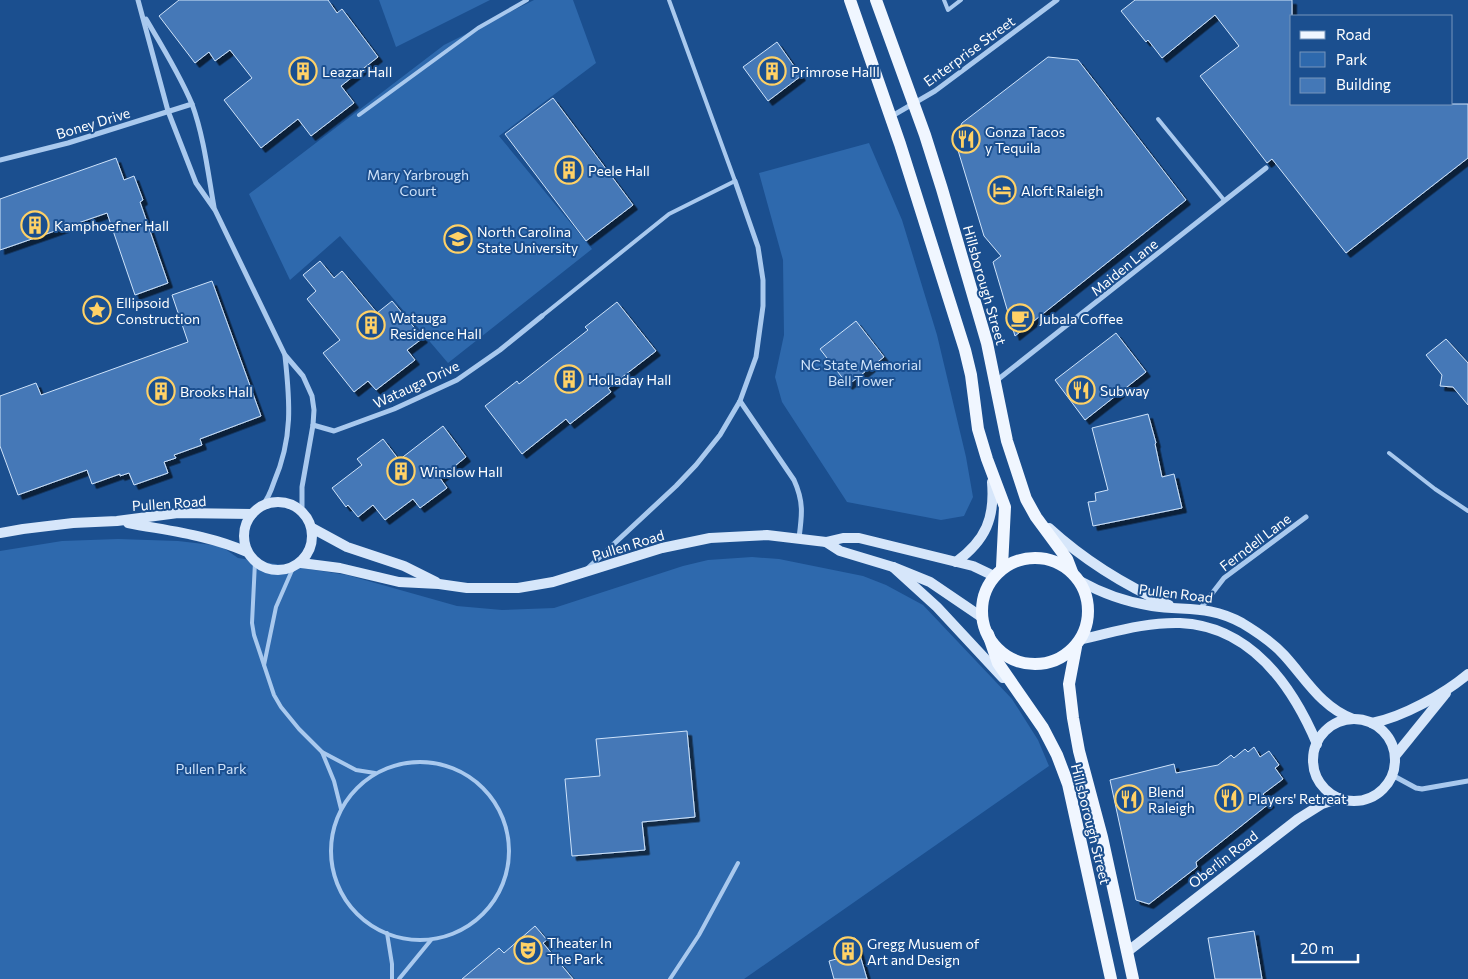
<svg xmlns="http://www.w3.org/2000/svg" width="1468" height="979" viewBox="0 0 1468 979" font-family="Commissioner,sans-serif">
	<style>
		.green { fill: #2e69ad }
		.building { fill: #4478b7; stroke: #cfe3fa; filter: url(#shadow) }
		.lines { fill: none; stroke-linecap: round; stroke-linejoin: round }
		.lane { stroke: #a9c9ee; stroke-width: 4 }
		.street { stroke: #a9c9ee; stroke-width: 5 }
		.secondary { stroke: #d6e6fa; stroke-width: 10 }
		.primary { stroke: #f0f6ff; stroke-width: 12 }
		.labels { text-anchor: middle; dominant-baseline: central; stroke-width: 4; stroke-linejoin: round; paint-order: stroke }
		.street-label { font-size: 14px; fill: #fff; stroke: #1b4f8f }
		.poi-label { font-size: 14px; fill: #fff; stroke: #1b4f8f; text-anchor: start }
		.park-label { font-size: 14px; fill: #cfe3fa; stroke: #1b4f8f }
	</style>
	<defs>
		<filter id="shadow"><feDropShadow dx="4.5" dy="4.5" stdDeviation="0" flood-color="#0009"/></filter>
	</defs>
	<rect width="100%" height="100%" fill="#1b4f8f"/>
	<!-- green -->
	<g class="green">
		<polygon points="379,0 490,0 396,47"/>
		<polygon points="534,0 573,0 596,63 499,136 592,249 448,363 340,236 290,280 249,194 444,45"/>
		<polygon points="869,143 902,220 937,335 966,457 973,497 964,516 941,520 847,502 782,402 775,377 784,335 783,260 759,173"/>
		<polygon points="118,539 178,541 221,546 238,558 347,575 457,606 502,610 554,608 683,566 708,560 752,557 779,559 863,576 886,585 923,605 1012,699 1038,740 1049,766 744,979 0,979 0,551 62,541"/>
	</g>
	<!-- building -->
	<g class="building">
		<polygon points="179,0 328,0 337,13 342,9 378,57 341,86 354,103 311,136 298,119 261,148 224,100 252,78 230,50 215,61 209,52 195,63 159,16"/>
		<polygon points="1135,0 1292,0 1292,104 1468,104 1468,158 1346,253 1272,159 1267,163 1200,76 1239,46 1215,15 1162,58 1148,40 1146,42 1121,11"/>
		<polygon points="777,42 801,76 768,101 743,67"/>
		<polygon points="1048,57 1078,60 1186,200 1015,336 993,262 1001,256 984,236 957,147 956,135 962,123"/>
		<polygon points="553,98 633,205 586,241 505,134"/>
		<polygon points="116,158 124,180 134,176 143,200 140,202 168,283 135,295 107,213 0,250 0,199"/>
		<polygon points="320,261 334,278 342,271 377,313 392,301 423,338 407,350 415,360 376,390 368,381 354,392 323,353 340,340 307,299 316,291 303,275"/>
		<polygon points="212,281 261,416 200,439 202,445 174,455 176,458 164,462 168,473 134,485 129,473 120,476 120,474 92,484 87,470 18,495 0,446 0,396 36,383 41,395 188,342 172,295"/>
		<polygon points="617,302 656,351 608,388 611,392 570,424 566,419 522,454 485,406 517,381 519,384 588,330 585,327"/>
		<polygon points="856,321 884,357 848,385 820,349"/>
		<polygon points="1116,333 1146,372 1085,420 1055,380"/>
		<polygon points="1446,339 1468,363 1468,405 1453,387 1440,386 1442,375 1426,355"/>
		<polygon points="1148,414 1156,443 1155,444 1162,477 1174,474 1182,508 1093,526 1088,502 1096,501 1095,493 1108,490 1092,428"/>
		<polygon points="443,426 466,457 440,478 447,488 420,508 413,499 385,520 373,505 358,517 348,505 346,507 332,488 362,465 357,459 383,439 399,460"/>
		<polygon points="687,731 695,817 642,822 645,850 572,856 565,779 600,776 596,739"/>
		<polygon points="1254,747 1260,757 1269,751 1279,765 1275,768 1283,779 1263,794 1270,803 1196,862 1197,867 1149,904 1136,900 1110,780 1174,764 1176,773 1218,765 1231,755 1234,758 1245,749 1248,752"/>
		<polygon points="535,926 547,940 543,943 573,979 462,979 499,948 504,953"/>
		<polygon points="1254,931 1262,979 1215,979 1208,938"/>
		<polygon points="855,938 867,979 834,979 829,961 840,958 836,943"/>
	</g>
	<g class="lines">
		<!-- lane -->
		<g class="lane">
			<polyline points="944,0 948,10 961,0"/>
			<polyline points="359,115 478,28 527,0"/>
			<polyline points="1158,119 1224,200"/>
			<polyline points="542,316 669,214 735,181 669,0"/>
			<polyline points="1389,453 1435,489 1468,511"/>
			<polyline points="255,562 252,623 254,635 274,695 281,707 299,729 322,752 356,770 375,773"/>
			<polyline points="264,665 276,607 293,568"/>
			<polyline points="322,752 334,781 341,809"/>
			<circle cx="420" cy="851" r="89"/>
			<polyline points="387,933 392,964 392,979"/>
			<polyline points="399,979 431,940"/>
			<polyline points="670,979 699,935 738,863"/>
		</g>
		<!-- street -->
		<g class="street">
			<polyline points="138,0 168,111 196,183 215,210 285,355 303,376 312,396 314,410 313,425 302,487 302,512"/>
			<path d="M146 19C162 46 180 75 192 104 204 137 208 173 214 207"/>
			<polyline points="892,116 935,91 1057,0"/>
			<polyline points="0,160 68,143 192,104"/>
			<polyline points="996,381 1266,168"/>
			<path d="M740 401 794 480C804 502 802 515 799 538"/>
			<polyline points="313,425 334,431 394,409 457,380 500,350 542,316"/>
			<path d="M262 506C268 499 271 491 274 482 293 438 290 402 285 356"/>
			<polyline points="587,569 676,486 696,465 720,435 740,401 756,357 763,306 763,280 758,247 735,181"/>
			<polyline points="1200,609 1224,578 1306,517"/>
			<polyline points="1392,775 1416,788 1422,789 1468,781"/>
		</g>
		<!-- secondary -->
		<g class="secondary">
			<circle cx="278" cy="536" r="34"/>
			<path d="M128 523C169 531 209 535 247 552"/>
			<polyline points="312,528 347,547 404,566 436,582"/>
			<path d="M1049 528C1085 561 1124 585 1169 605"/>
			<polyline points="0,533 23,529 73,523 117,521 178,513 252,514"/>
			<polyline points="826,542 840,551 893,567 930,582 983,618"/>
			<path d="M956 562C986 540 995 518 992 482"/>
			<polyline points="301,563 340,568 399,582 439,584 467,588 518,588 553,582 662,548 710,538 767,535 826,542 843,538 859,538 973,566 994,576"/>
			<polyline points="893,567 937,607 1003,678"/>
			<path d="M1080 581C1103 594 1126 602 1152 606 1186 611 1209 605 1242 623 1257 632 1272 642 1284 655 1306 679 1321 707 1353 719"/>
			<path d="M1082 639C1114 632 1147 622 1180 623 1250 626 1292 685 1317 744"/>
			<circle cx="1354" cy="760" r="41"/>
			<path d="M1372 723C1403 717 1444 694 1468 674"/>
			<polyline points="1395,756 1446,693"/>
			<polyline points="1127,952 1298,819 1322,804 1340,798"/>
		</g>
		<!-- primary -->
		<g class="primary">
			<polyline points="850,0 900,144 965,350 971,375 978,429 987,459 1005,507 1002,567"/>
			<polyline points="876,0 925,135 942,189 987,343 1007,441 1026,499 1036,517 1067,559 1072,572"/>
			<circle cx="1035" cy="611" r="53"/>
			<polyline points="988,634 998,663 1043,728 1057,755 1068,784 1111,979"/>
			<polyline points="1076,647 1069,684 1073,718 1079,751 1102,837 1133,979"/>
		</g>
	</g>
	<!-- icons -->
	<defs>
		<g id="building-ring" transform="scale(1.4375)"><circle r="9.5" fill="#1b4f8f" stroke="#ffd166" stroke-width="1.5"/><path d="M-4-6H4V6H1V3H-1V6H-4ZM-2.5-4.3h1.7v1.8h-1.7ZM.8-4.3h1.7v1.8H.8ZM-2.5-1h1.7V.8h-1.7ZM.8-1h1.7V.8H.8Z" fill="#ffd166"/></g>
		<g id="restaurant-ring" transform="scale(1.4375)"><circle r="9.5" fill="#1b4f8f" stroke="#ffd166" stroke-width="1.5"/><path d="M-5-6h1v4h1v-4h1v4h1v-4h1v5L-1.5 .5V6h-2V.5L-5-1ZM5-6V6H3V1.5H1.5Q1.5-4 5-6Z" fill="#ffd166"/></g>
		<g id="hotel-ring" transform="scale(1.4375)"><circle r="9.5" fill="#1b4f8f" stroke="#ffd166" stroke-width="1.5"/><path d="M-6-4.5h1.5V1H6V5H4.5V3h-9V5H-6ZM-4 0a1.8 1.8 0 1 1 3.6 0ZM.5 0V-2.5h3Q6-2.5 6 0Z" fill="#ffd166"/></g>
		<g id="university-ring" transform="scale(1.4375)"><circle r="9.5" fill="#1b4f8f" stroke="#ffd166" stroke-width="1.5"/><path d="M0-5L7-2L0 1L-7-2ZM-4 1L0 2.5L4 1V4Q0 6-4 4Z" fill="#ffd166"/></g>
		<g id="sight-ring" transform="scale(1.4375)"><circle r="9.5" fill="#1b4f8f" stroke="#ffd166" stroke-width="1.5"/><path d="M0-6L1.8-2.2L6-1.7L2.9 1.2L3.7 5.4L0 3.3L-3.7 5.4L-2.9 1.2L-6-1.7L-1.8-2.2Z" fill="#ffd166"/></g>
		<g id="cafe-ring" transform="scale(1.4375)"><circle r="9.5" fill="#1b4f8f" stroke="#ffd166" stroke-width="1.5"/><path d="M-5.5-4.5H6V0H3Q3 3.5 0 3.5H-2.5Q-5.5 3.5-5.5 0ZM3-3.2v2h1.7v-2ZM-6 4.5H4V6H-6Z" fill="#ffd166"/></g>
		<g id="theatre-ring" transform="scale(1.4375)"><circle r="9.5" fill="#1b4f8f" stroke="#ffd166" stroke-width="1.5"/><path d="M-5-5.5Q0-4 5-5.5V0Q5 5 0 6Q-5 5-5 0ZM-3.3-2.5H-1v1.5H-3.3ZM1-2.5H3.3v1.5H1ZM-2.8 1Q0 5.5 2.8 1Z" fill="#ffd166"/></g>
	</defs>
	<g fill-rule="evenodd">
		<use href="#building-ring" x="303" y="71"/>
		<use href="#building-ring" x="772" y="71"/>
		<use href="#restaurant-ring" x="966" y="139"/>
		<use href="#building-ring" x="569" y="170"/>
		<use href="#hotel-ring" x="1002" y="190"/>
		<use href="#building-ring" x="35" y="225"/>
		<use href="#university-ring" x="458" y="239"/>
		<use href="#sight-ring" x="97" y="310"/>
		<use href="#cafe-ring" x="1020" y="318"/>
		<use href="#building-ring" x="371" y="325"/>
		<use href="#building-ring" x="569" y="379"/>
		<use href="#restaurant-ring" x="1081" y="390"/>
		<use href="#building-ring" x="161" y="391"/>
		<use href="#building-ring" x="401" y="471"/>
		<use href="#restaurant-ring" x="1229" y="798"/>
		<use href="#restaurant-ring" x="1129" y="799"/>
		<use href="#theatre-ring" x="528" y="950"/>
		<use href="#building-ring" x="848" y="951"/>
	</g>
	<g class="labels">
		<!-- street labels -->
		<g class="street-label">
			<text transform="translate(969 51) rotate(-36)">Enterprise Street</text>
			<text transform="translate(93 123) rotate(-17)">Boney Drive</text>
			<text transform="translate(1124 267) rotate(-39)">Maiden Lane</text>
			<text transform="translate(985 285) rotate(74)">Hillsborough Street</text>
			<text transform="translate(416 384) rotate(-25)">Watauga Drive</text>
			<text transform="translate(169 503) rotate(-4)">Pullen Road</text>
			<text transform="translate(1255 542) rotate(-37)">Ferndell Lane</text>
			<text transform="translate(628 545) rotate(-17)">Pullen Road</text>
			<text transform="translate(1176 593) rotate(7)">Pullen Road</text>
			<text transform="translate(1091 824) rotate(76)">Hillsborough Street</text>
			<text transform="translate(1223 859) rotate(-38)">Oberlin Road</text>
		</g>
		<!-- poi labels -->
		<g class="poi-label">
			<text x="322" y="71">Leazar Hall</text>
			<text x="791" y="71">Primrose Halll</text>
			<text x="985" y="131">Gonza Tacos<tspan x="985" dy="16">y Tequila</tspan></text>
			<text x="588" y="170">Peele Hall</text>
			<text x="1021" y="190">Aloft Raleigh</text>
			<text x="54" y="225">Kamphoefner Hall</text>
			<text x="477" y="231">North Carolina<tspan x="477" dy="16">State University</tspan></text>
			<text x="116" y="302">Ellipsoid<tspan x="116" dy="16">Construction</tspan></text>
			<text x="390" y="317">Watauga<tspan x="390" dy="16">Residence Hall</tspan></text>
			<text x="1039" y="318">Jubala Coffee</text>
			<text x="588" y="379">Holladay Hall</text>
			<text x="1100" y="390">Subway</text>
			<text x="180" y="391">Brooks Hall</text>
			<text x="420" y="471">Winslow Hall</text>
			<text x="1148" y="791">Blend<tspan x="1148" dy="16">Raleigh</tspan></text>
			<text x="1248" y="798">Players' Retreat</text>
			<text x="547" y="942">Theater In<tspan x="547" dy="16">The Park</tspan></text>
			<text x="867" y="943">Gregg Musuem of<tspan x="867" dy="16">Art and Design</tspan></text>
		</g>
		<!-- park labels -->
		<g class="park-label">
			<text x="418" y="174">Mary Yarbrough<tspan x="418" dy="16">Court</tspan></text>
			<text x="861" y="364">NC State Memorial<tspan x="861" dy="16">Bell Tower</tspan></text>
			<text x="211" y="768">Pullen Park</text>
		</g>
	</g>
	<!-- legend -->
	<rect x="1290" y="15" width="162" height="90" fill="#1b4f8f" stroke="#7695bc"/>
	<rect x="1300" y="31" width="25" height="8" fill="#f0f6ff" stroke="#7695bc"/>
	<text x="1336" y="40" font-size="15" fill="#ffffff">Road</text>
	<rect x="1300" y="52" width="25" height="15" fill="#2e69ad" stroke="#7695bc"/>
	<text x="1336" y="65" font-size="15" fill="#ffffff">Park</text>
	<rect x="1300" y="78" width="25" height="15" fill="#4478b7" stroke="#7695bc"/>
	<text x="1336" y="90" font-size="15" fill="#ffffff">Building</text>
	<!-- scale -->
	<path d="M1293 954v8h65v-8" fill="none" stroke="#ffffff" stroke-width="2.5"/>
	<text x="1300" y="954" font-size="15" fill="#ffffff" stroke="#1b4f8f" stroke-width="4" paint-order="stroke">20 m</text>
</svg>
